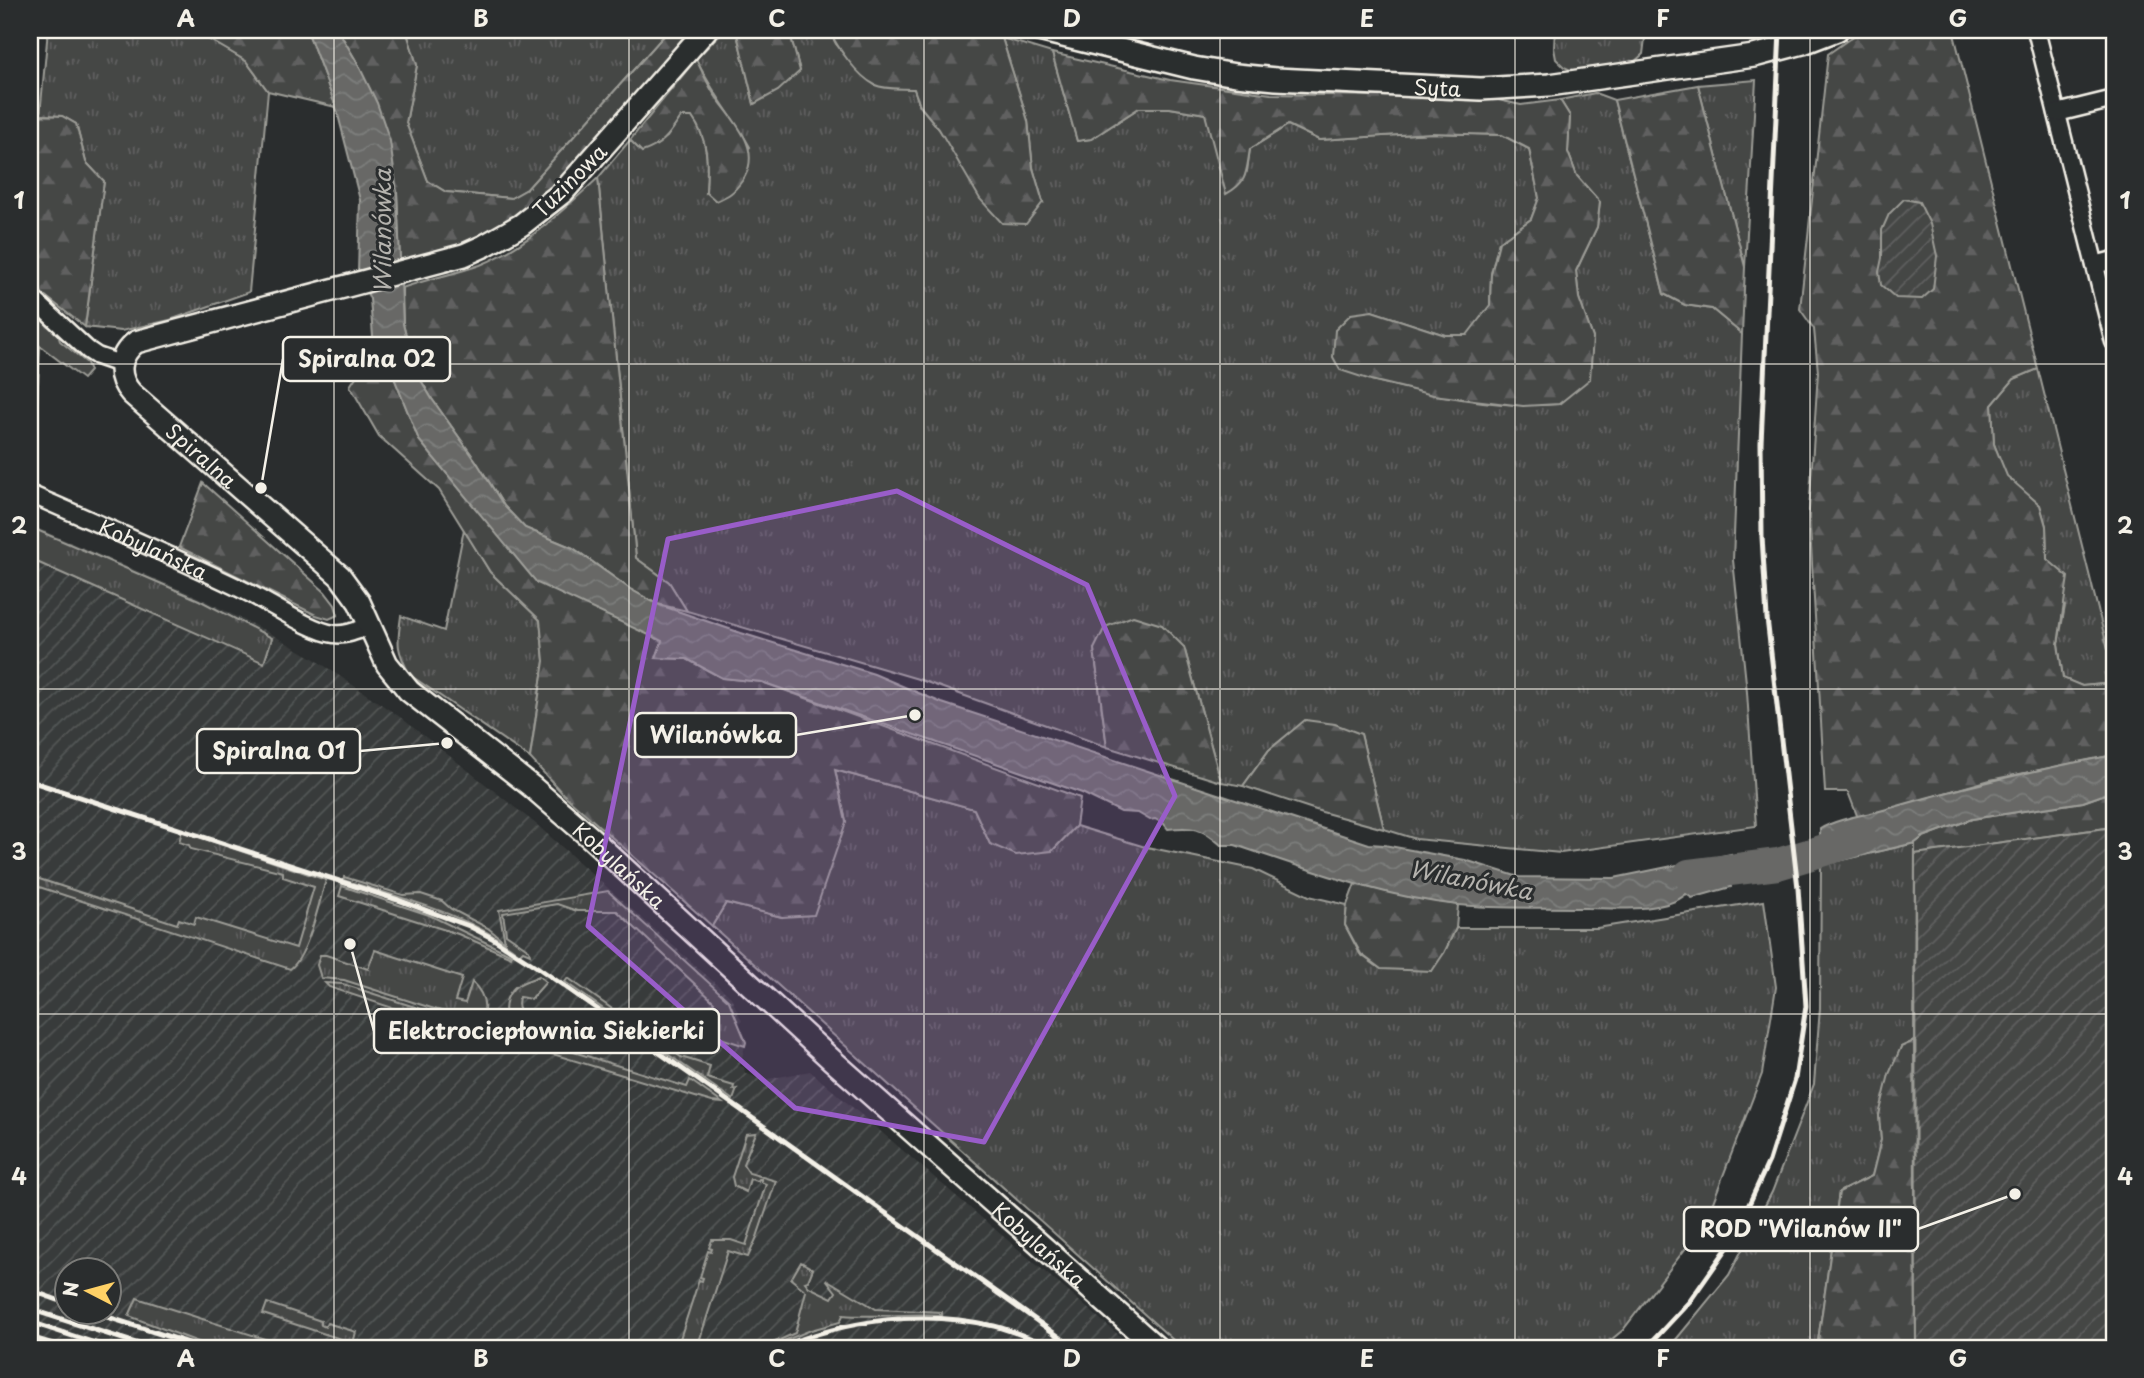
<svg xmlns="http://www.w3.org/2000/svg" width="2144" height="1378" viewBox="0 0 2144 1378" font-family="'Playpen Sans',sans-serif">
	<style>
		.industrial { fill: url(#industrial-furrows); fill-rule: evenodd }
		.grass { fill: url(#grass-tufts); stroke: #9c9c96; stroke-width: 2 }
		.forest { fill: url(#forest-firs); stroke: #9c9c96; stroke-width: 2 }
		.garden { fill: url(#garden-furrows); stroke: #9c9c96; stroke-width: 2 }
		.water { fill: url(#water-waves); stroke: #9f9f9a; stroke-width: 2 }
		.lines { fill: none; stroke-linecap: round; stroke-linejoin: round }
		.river { stroke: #676866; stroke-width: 32 }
		.street-casing { stroke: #f4f1e8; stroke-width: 21 }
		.secondary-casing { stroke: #f4f1e8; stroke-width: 26 }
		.street { stroke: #2a2d2e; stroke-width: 16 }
		.secondary { stroke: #2a2d2e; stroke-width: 21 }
		.rail { stroke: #f4f1e8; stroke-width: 5 }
		.marked { fill: #995dc9; fill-opacity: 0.2; stroke: #995dc9; stroke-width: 5; stroke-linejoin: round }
		.grid { fill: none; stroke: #f4f1e8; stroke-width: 2; stroke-opacity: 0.55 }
		.labels { text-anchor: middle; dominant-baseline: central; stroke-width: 6; stroke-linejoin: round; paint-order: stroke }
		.street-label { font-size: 21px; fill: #f4f1e8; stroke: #2a2d2e }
		.water-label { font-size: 23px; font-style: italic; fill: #b5b3ae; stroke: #2a2d2e }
		.leader { fill: none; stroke: #f4f1e8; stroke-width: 2.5 }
		.callout-dot { fill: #f4f1e8; stroke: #2a2d2e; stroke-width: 2.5 }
		.callout { fill: #2a2d2e; stroke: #f4f1e8; stroke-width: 2.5 }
		.callout-label { font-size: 23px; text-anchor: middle; font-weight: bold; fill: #f4f1e8 }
		.neatline { fill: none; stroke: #f4f1e8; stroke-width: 2.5 }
		.grid-label { font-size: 23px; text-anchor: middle; font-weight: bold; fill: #f4f1e8 }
	</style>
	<defs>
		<pattern id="industrial-furrows" width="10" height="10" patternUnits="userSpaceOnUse" patternTransform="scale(1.75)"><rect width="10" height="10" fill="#373a3a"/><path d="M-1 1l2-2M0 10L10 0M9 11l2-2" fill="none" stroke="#555756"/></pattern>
		<pattern id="grass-tufts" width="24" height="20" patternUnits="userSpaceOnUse" patternTransform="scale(1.75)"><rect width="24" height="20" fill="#444645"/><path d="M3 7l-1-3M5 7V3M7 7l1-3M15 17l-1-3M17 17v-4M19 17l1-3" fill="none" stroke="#606160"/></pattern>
		<pattern id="forest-firs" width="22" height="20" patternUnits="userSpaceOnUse" patternTransform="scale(1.75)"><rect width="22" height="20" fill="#444645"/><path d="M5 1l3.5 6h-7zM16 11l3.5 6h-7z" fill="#606160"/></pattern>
		<pattern id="garden-furrows" width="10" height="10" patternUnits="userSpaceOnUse" patternTransform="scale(1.75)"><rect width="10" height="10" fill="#444645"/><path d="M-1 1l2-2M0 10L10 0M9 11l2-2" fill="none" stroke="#606160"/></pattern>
		<pattern id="water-waves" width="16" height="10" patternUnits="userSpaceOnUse" patternTransform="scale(1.75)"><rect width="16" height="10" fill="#676866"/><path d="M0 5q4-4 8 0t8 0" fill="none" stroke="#7d7e7c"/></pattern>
	</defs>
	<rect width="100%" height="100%" fill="#2a2d2e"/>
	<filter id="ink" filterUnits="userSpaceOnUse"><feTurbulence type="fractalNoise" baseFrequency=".0143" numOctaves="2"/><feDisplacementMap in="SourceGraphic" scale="14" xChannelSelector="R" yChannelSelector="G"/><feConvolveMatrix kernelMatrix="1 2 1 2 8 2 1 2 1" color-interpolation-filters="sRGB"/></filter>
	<g filter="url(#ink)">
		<!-- industrial -->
		<path class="industrial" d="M30 525 198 597 266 631 313 658 400 717 536 824 731 997 742 1021 738 1024 746 1042 740 1066 744 1067 745 1073 763 1080 810 1071 1134 1348H30ZM66 1270H108V1312H66Z"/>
		<!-- grass -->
		<g class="grass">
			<polygon points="48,30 203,30 204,36 246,61 268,91 249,292 170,320 121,331 85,327 104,181 86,162 76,124 62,116 40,115"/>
			<polygon points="406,30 669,30 527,189 511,198 446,192 428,181 406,123 417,65"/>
			<path d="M724 30H736L754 104 800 71 789 30H829L836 44 875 85 914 89 920 106 939 129 957 157 1043 202 1033 168 1028 121 1002 38 1052 53 1077 141 1091 139 1139 108H1170L1206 114 1247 171 1250 149 1288 125 1319 140 1431 133 1502 135 1529 149 1539 198 1531 219 1499 242 1491 274 1490 306 1467 336 1445 335 1372 311 1371 380C1433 395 1495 409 1559 404L1593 338 1579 298 1576 271 1597 227 1600 202 1577 176 1568 152 1570 116 1560 100 1595 93 1614 100 1664 294 1685 305 1712 309 1742 334 1733 560 1747 692 1756 826 1561 853 1416 839 1384 829 1361 734 1306 720 1269 750 1243 786 1221 782 1184 647 1094 649 1107 747 918 679 687 611 669 582 636 558 598 178 630 140 642 152 667 137 681 117H692C709 140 708 164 706 192L750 147C733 117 711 91 696 59Z"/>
			<polygon points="1555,30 1646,30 1643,54 1633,63 1575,72 1564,67 1556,59 1554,48"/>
			<polygon points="1756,80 1745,267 1698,85"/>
			<polygon points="30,305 57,331 60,341 87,363 90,371 83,379 40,346 33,481 30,479"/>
			<polygon points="2038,369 2114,674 2114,683 2082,686 2063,679 2058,644 2065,606 2047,559 2046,526 2040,505 2006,476 1994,444 1992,405 2014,379"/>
			<polygon points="30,527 199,600 272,638 264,663 30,559"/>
			<path d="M464 529 490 572 540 620 544 661 530 758 410 675C396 649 397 644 401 616L444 631Z"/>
			<polygon points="835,770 974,809 990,844 1052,851 1076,826 1142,846 1253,869 1309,896 1347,905 1345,925 1360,954 1381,969 1444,953 1456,928 1597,928 1764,901 1776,987 1762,1074 1705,1223 1623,1330 1601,1348 1182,1348 712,926 726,903 782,917 846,822"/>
			<path d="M182 831 326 880C319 902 308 956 290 969L30 884V876L177 924 179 919 194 924 196 917 296 948 314 887 283 877V872L191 849 189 845 179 842Z"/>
			<polygon points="1915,843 1914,1041 1901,1047 1879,1115 1881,1140 1872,1176 1839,1192 1817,1348 1669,1348 1729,1275 1772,1192 1814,1084 1820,1008 1821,865"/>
			<path d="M344 877 403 895 421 894 442 901 451 909 488 928 505 942 499 910 608 891 729 1001 746 1042 745 1046 678 1024 676 1019 680 1015 713 1014 714 1002 617 911H577L557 904 503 913 506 934 529 950 530 954 523 951 520 954C469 914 405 899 343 880Z"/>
			<polygon points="342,886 429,915 512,955 511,957 458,934 339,896"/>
			<path d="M375 950 462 978 455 1001 465 1003 472 982C487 996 491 1018 469 1027L447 1013 344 980 321 978 317 965 320 955H326L368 969Z"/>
			<path d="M539 976 546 982 531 999 519 997 518 1004 525 1037 687 1087 690 1080 722 1103 712 1102 516 1043C507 1027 498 1005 513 989 519 982 531 980 539 976Z"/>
			<polygon points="568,978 681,1057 710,1066 707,1078 734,1086 733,1090 737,1089 733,1100 565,982"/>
			<polygon points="325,983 343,984 446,1017 464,1029 456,1029 329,987"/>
			<polygon points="756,1133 743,1164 749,1173 776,1181 757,1237 748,1257 728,1251 697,1348 677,1348 699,1280 702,1281 703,1278 700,1277 708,1251 711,1252 712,1249 709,1248 712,1240 731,1240 746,1245 766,1184 761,1182 761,1179 759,1179 758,1181 750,1179 746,1192 734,1186 732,1177 746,1134"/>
			<path d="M801 1262 813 1269 808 1281 805 1282 809 1287 832 1298 836 1292 826 1279 876 1309 942 1312V1315C909 1313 876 1318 843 1315L840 1322 811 1330 767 1348H762L795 1333 806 1291 791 1279Z"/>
			<polygon points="137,1298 293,1348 214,1348 129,1316"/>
			<polygon points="267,1303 321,1321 321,1325 325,1327 327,1323 356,1332 353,1343 263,1314"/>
		</g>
		<!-- forest -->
		<g class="forest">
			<polygon points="203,30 307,30 336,107 268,91 246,61 203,36"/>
			<polygon points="338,30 406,30 417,65 406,123 428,181 446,192 511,198 527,189 669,30 690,30 567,174 521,216 472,244 400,264 397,192 358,64"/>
			<polygon points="736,30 789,30 800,71 778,91 754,104"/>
			<path d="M829 30H976L1002 38 1028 121 1033 168 1043 202 1026 224 1002 223 980 199 939 129 920 106 914 89C902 88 885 90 875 85 857 76 837 47 829 30Z"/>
			<polygon points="1862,30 1953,30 2038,369 2014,379 1992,405 1994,444 2007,476 2040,505 2046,526 2047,559 2068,577 2058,644 2063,678 2082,686 2114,683 2114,755 1990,780 1858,818 1848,792 1825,792 1809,511 1818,372 1814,329 1800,309 1828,54"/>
			<path d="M1052 53 1170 80 1271 94 1489 98 1521 105 1560 100 1570 116 1568 152 1577 176 1600 202 1597 227 1576 271 1579 298 1593 338 1590 379 1559 404 1523 406 1433 395 1371 380 1340 370 1333 357 1335 330 1351 314 1372 311 1445 335H1467L1490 305 1491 274 1499 242 1531 219 1539 198 1529 149 1502 135 1431 133 1319 140 1288 125 1250 149C1246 173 1248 182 1226 194L1205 114 1170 108H1139L1091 139 1077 141Z"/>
			<path d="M696 59C702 71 707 83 714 94 732 120 765 149 742 181 733 193 730 195 716 201L706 192C708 164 709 140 692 117H681C669 135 663 145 642 152L630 140Z"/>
			<polygon points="1698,85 1745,267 1742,334 1712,309 1685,305 1664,294 1614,100"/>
			<polygon points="40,115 62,116 76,124 86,162 104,181 85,327 30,284 30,213"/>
			<path d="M598 178 636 558 669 582 687 611 657 604 630 589 573 548 525 528 504 506 476 461 432 399 415 370 403 324 402 288C427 279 455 274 480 265 526 247 562 211 598 178Z"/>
			<polygon points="374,349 387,360 419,440 537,582 663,641 656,658 687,659 722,678 762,682 1080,798 1076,826 1052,851 1016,855 990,844 974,809 835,770 846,822 814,915 782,917 726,903 712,926 563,794 530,758 544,661 540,620 490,572 439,490 379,436 350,386"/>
			<polygon points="203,483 325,592 335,605 338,615 329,619 316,615 179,547"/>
			<polygon points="1133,616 1162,625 1184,647 1221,782 1107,747 1094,649 1105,627"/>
			<polygon points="1305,720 1335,724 1361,734 1384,829 1322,812 1243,786 1269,750"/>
			<polygon points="2114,791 2114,827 1915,854 1915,843 1923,837 1972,819 2083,802"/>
			<polygon points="1355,884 1397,894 1458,905 1456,928 1444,953 1432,971 1381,969 1361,954 1345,925 1347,905"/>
			<polygon points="1914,1041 1916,1348 1817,1348 1839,1192 1872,1176 1881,1140 1879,1115 1889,1074 1901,1047"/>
		</g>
		<!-- garden -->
		<g class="garden">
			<polygon points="1904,199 1919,202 1930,224 1937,256 1933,289 1922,299 1896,298 1881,285 1879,272 1882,258 1882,230 1889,214"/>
			<polygon points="2114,827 2114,1348 1916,1348 1915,854"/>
		</g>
		<!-- water -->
		<g class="water">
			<path d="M307 30H338L358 64 377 103 390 141 397 192 403 324 415 370 432 399 476 461 504 506 525 528 573 548 630 589 657 604 741 633 874 674 942 703 1369 844 1384 845 1465 860 1519 877 1614 878 1731 854V887L1692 898 1686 894C1666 913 1613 908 1587 908 1544 907 1500 909 1458 905 1381 897 1308 869 1235 845H1221C1202 828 1193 826 1168 829L1164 824 1155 819 1150 820 1138 813 1121 812 1082 793 762 682 722 678 687 659 656 658 662 641 537 583 419 440 387 360 374 349 370 299 358 273 360 200 336 107Z"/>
			<path d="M2114 755V791L2083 802 1972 819 1923 837 1915 843 1821 865 1820 829C1838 818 1866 815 1887 809 1962 787 2037 769 2114 755Z"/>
		</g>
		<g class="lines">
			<!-- river -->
			<polyline class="river" points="1689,875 1778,864 1861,839"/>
			<!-- street casing -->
			<g class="street-casing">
				<g id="street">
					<polyline points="2036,30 2114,342"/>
					<polyline points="2057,113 2114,99"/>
					<polyline points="2095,265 2114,260"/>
					<polyline points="30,296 88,350 97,356 120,364"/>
					<path id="s1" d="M30 494C101 525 173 556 243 590 267 601 310 631 334 634 346 636 358 630 370 626"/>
				</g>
			</g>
			<!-- secondary casing -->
			<g class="secondary-casing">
				<g id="secondary">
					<path id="s2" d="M706 30 563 192 521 225 484 246 464 255 136 342C118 356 116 376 131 393L340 576 359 602 387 664 409 691 531 786 591 838 832 1060 1157 1348"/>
					<path id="s3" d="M1039 30 1194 68 1236 75 1276 79 1481 89 1549 85 1754 56 1803 43 1837 30"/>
				</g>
			</g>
			<!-- street -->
			<use href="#street" class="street"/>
			<!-- secondary -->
			<use href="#secondary" class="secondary"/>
			<!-- rail -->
			<g class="rail">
				<polyline points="30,781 398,900 469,926 492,938 537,967 741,1110 1075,1348"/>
				<polyline points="30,1290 66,1303"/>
				<polyline points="30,1309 151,1348"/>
				<polyline points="92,1312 204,1348"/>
				<polyline points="30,1322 110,1348"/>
				<polyline points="30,1337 66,1348"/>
				<path d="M778 1348C846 1320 921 1309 994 1326 1014 1331 1035 1340 1054 1348"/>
				<polyline points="1646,1348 1690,1301 1732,1241 1769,1161 1795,1079 1806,1006 1798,888 1767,618 1762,537 1761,443 1780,30"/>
			</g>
		</g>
	</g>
	<!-- marked area -->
	<path class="marked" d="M897 491 1087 585 1175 796 984 1142 795 1108 588 926 668 539Z"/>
	<!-- grid -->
	<path class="grid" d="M334 30V1348M629 30V1348M924 30V1348M1220 30V1348M1515 30V1348M1810 30V1348M30 364H2114M30 689H2114M30 1014H2114"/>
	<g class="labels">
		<!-- street labels -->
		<g class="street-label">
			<text stroke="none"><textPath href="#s3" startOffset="404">Syta</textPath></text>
			<text transform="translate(569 180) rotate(-45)">Tuzinowa</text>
			<text stroke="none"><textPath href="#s2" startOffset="826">Spiralna</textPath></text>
			<text stroke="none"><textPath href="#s1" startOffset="135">Kobylańska</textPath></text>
			<text stroke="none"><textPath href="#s2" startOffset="1418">Kobylańska</textPath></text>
			<text stroke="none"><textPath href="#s2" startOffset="1984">Kobylańska</textPath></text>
		</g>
		<!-- water labels -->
		<g class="water-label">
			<text transform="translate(381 231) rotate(-90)">Wilanówka</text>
			<text transform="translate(1471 879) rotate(11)">Wilanówka</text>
		</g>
	</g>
	<!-- callouts -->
	<path class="leader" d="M261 488L283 359M915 715L796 735M447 743L360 751M350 944L374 1031M2015 1194L1918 1229"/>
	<g class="callout-dot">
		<circle cx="261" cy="488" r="7"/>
		<circle cx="915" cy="715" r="7"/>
		<circle cx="447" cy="743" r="7"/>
		<circle cx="350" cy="944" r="7"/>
		<circle cx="2015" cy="1194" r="7"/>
	</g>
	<g class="callout">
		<rect x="283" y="337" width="167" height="44" rx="7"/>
		<rect x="635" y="713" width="161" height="44" rx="7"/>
		<rect x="197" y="729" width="163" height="44" rx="7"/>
		<rect x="374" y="1009" width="345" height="44" rx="7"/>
		<rect x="1684" y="1207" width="234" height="44" rx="7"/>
	</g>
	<g class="callout-label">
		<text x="367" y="367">Spiralna 02</text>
		<text x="716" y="743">Wilanówka</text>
		<text x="279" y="759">Spiralna 01</text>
		<text x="546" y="1039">Elektrociepłownia Siekierki</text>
		<text x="1801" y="1237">ROD "Wilanów II"</text>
	</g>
	<!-- margin -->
	<rect width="2144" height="1378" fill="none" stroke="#2a2d2e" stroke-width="77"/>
	<!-- north arrow -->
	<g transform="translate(88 1291) rotate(276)"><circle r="33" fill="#2a2d2e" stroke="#7b7b78" stroke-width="2"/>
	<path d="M0-5L12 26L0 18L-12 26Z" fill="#ffd166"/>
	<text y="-10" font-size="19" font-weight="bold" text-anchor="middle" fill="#f4f1e8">N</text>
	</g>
	<rect x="38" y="38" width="2068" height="1302" class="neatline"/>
	<g class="grid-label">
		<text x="186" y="27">A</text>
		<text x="481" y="27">B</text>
		<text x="777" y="27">C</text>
		<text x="1072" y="27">D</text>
		<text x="1367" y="27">E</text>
		<text x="1663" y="27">F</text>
		<text x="1958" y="27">G</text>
		<text x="19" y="209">1</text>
		<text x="2125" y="209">1</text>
		<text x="19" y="534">2</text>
		<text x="2125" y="534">2</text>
		<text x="19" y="860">3</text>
		<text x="2125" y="860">3</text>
		<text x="19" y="1185">4</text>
		<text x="2125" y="1185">4</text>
		<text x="186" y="1367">A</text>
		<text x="481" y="1367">B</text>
		<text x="777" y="1367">C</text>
		<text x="1072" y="1367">D</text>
		<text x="1367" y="1367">E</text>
		<text x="1663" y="1367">F</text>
		<text x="1958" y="1367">G</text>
	</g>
</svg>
